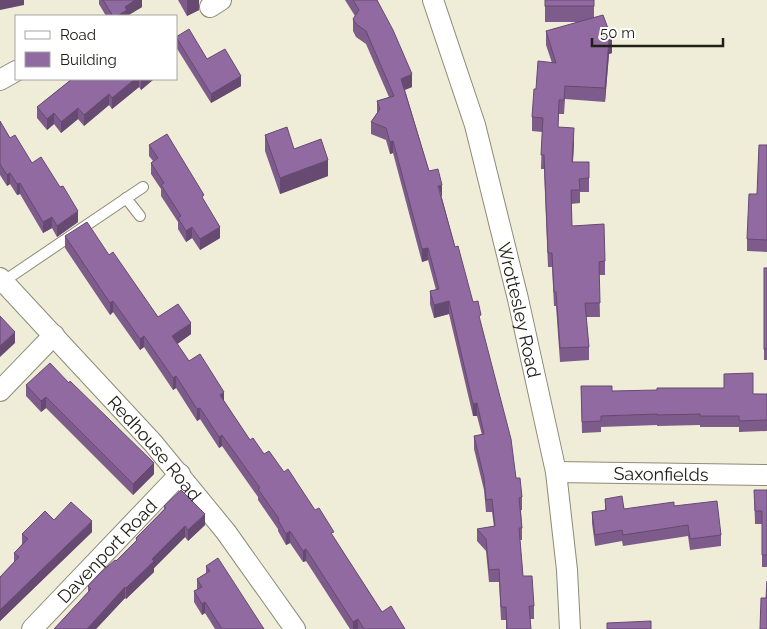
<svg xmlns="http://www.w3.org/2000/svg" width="767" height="629" viewBox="0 0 767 629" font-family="Raleway,sans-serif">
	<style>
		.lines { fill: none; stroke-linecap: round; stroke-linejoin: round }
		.service-casing { stroke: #8d8b77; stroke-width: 12 }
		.minor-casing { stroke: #8d8b77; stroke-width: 22 }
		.service { stroke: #fff; stroke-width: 10 }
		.minor { stroke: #fff; stroke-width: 20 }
		.wall { fill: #7d5b8a }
		.shaded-wall { fill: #664a71 }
		.building { fill: #916aa1; stroke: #664a71 }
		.labels { text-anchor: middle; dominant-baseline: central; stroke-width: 4.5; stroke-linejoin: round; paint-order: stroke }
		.street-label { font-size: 18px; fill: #212018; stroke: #fff }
	</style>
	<rect width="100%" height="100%" fill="#efedd8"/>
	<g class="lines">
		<!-- service casing -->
		<g class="service-casing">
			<g id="service">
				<polyline points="126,198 140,216"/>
				<polyline points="4,281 143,187"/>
			</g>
		</g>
		<!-- minor casing -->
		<g class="minor-casing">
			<g id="minor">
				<path id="s1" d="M433 0 475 125 518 299 556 472 567 570 570 629"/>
				<polyline points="210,7 221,0"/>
				<polyline points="0,80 16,71"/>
				<path id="s2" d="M0 278 153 443 226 532 295 629"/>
				<polyline points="0,391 54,335"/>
				<path id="s3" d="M556 472 767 475"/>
				<path id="s4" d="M32 629 180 474"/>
			</g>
		</g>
		<!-- service -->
		<use href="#service" class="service"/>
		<!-- minor -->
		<use href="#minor" class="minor"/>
	</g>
	<!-- wall -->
	<g class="wall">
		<polygon points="99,0 142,0 142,7 127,16 106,16 99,4"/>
		<polygon points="178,0 199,0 199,10 187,16"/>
		<polygon points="345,0 377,0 412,87 405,90 429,171 442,198 455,247 473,302 481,324 516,478 522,497 522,510 521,510 522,528 522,540 520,540 523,576 534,606 534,619 530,619 531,629 506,629 506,620 501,620 499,582 489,582 486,551 477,541 477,529 494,527 492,512 486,512 484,490 474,449 474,436 482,435 477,416 473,416 449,314 434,318 430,304 430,291 436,290 428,260 422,262 393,153 390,154 386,140 371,134 371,122 377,113 377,101 389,97 366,44 356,37 353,31 353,19 355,16"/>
		<polygon points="545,0 594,0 594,18 612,53 609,54 605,102 565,99 564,114 559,114 558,127 574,142 573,162 589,162 589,192 580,192 580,203 571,204 572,226 605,261 605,275 599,275 600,317 586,317 589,347 589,360 560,362 556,306 554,306 552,267 548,267 544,169 541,169 542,132 532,131 532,117 536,89 552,63 546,45 546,31 581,22 545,22"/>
		<polygon points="176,37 207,59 241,86 211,103 176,47"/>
		<polygon points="72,79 154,79 141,90 139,87 112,109 109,105 84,126 78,119 61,133 54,124 47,130 37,118 37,107"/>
		<polygon points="0,121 10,138 32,163 78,222 57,237 52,228 43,233 20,194 17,195 10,184 7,186 0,175"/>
		<polygon points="265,135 328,176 280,194 265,151"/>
		<polygon points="149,145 204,200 220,238 200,250 192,238 186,242 178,229 178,222 161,196 161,189 151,174 151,163 153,161 149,156"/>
		<polygon points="767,145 767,252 747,251 747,239"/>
		<polygon points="65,236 109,255 158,317 191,334 177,344 189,361 224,401 250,440 264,454 284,472 334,538 382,612 405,629 350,629 306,561 303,562 290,543 286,545 278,531 278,529 258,500 258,497 222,446 219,448 200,419 197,421 176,388 173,390 144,347 140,350 113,312 110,315 65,248"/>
		<rect x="764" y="268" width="3" height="92"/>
		<polygon points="69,383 154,474 133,495 46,408 41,412 26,396 26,385"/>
		<polygon points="581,386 612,391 767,394 767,431 739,432 739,427 700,427 700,425 657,426 657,425 601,427 601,432 582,433"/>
		<polygon points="754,490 767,490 767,567 762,567 762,524 755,524"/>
		<polygon points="605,499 624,509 674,506 721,535 721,546 690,550 688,536 623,546 622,541 595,546 592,523 592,512 605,511"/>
		<polygon points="164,506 205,525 188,541 185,537 154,568 154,572 126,599 125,598 96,629 54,629 88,592 88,586 116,561 136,541 136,538 164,509"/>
		<polygon points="54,520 92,532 0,621 0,577 14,562 14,553 22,544 22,534"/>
		<polygon points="206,566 264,629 215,629 205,613 202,615 194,602 194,591 197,590 197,579 206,573"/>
	</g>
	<!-- shaded-wall -->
	<g class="shaded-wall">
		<polygon points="0,0 24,0 24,5 0,10"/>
		<polygon points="135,0 142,0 142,7 127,16 117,16 125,7"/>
		<polygon points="187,0 199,0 199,10 187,16"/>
		<polygon points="612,39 612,53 609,54 605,102 605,88 609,40"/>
		<polygon points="412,74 412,87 401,91 401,79"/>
		<polygon points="241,76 241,86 211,103 211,94"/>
		<polygon points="135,79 139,79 139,87 112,109 112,98"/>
		<polygon points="141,79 154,79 141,90"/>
		<polygon points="109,94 109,105 84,126 84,115"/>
		<polygon points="78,108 78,119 61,133 61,122"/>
		<polygon points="54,113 54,124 47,130 47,119"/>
		<polygon points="574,128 574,142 572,176 572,162"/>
		<polygon points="393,141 393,153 390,154 390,142"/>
		<polygon points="328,160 328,176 280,194 280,178"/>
		<polygon points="10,173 10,184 7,186 7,175"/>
		<polygon points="20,183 20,194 17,195 17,184"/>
		<polygon points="442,185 442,198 438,186"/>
		<polygon points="78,211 78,222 57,237 57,226"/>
		<polygon points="52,217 52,228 43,233 43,222"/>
		<polygon points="192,227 192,238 186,242 186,231"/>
		<polygon points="220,227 220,238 200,250 200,239"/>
		<polygon points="428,248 428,260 422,262 422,249"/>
		<polygon points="113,301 113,312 110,315 110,303"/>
		<polygon points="449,301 449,314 434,318 434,305"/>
		<polygon points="191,323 191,334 172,348 172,336"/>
		<polygon points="15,332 15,343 0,357 0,346"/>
		<polygon points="144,336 144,347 140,350 140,339"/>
		<polygon points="176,376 176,388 173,390 173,378"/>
		<polygon points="224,392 224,404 220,395"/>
		<polygon points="46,397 46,408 41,412 41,401"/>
		<polygon points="477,403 477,416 473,416 473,404"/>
		<polygon points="200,408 200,419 197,421 197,409"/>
		<polygon points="222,435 222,446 219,448 219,437"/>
		<polygon points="154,463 154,474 133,495 133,484"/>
		<polygon points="205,514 205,525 188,541 188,530"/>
		<polygon points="92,521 92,532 0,621 0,610"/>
		<polygon points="185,526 185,537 154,568 154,572 126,599 126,588 152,559"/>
		<polygon points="290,531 290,543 286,545 286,534"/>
		<polygon points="306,549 306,561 303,562 303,551"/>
		<polygon points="125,587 125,598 96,629 87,629"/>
		<polygon points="205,602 205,613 202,615 202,604"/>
		<polygon points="358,619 358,629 353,629 353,622"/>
	</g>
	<!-- building -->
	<g class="building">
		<polygon points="103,0 135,0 125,7 127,10 117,16 113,16"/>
		<polygon points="353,0 377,0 393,30 412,74 401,79 429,171 438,169 442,185 438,186 455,247 458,246 473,302 478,301 481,315 479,316 511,439 516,478 520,478 522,497 519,498 522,528 519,528 523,576 532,576 534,606 529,606 531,629 507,629 506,607 501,607 499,569 489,570 486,539 477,529 495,526 492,499 486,500 484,478 474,436 484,434 477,403 473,404 449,301 434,305 430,291 439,289 428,248 422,249 393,141 390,142 386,128 371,122 380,109 377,101 394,96 366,31 356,24 353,19 359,10"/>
		<rect x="545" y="0" width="49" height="6"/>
		<polygon points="603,15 612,39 609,40 605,88 565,86 564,100 559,100 558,127 574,128 572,162 589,162 589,178 579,179 580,190 571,190 572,226 604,224 605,261 599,262 600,303 585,303 589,347 560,348 556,292 554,292 552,253 548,253 544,155 541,155 543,118 532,117 534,89 536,89 538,61 556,63 546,31"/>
		<polygon points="189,29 207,59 225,49 241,76 211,94 176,37"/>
		<polygon points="72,79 135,79 112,98 109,94 84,115 78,108 61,122 54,113 47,119 37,107"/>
		<polygon points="0,121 10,138 15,135 32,163 41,157 60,187 63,186 78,211 57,226 52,217 43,222 20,183 17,184 10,173 7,175 0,164"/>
		<polygon points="287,127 294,149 321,139 328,160 280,178 265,135"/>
		<polygon points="167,134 204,195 202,197 220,227 200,239 192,227 186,231 178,218 181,216 161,185 164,183 151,163 158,158 149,145"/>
		<polygon points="759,145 767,145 767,240 747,239 749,194 757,194"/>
		<polygon points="87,222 109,255 113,252 158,317 178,304 191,323 172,336 189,361 200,354 224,392 220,395 250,440 253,438 264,454 269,451 284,472 288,469 315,510 319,508 334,532 331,533 382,612 391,606 405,629 364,629 358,619 353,622 306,549 303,551 290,531 286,534 278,520 279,519 258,489 260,488 222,435 219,437 200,408 197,409 176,376 173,378 144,336 140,339 113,301 110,303 65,236"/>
		<rect x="764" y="268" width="3" height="81"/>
		<polygon points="0,316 15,332 0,346"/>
		<polygon points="50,363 69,383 70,381 154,463 133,484 46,397 41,401 26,385"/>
		<polygon points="753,373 753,394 767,394 767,420 739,421 739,416 700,416 700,414 657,415 657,414 601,416 601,421 582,422 581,386 612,386 612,391 657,390 657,388 724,388 724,374"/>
		<polygon points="181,490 205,514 188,530 185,526 152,559 154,561 126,588 125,587 87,629 54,629 91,589 88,586 100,573 115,560 116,561 137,540 136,538 166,508 164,506"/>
		<polygon points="754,490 767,490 767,555 762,555 762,511 755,511"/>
		<polygon points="622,496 624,509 674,502 674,506 717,501 721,535 690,539 688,525 623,535 622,530 595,535 592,512 606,510 605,499"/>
		<polygon points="71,502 92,521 0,610 0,577 19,557 14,553 28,539 22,534 45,511 54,520"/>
		<polygon points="218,558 264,629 222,629 205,602 202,604 194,591 202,587 197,579 210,571 206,566"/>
		<polygon points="767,581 767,629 760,629 761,598 766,598"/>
		<polygon points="651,621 651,629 607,629 607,623"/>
	</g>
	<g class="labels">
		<!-- street labels -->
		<g class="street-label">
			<text stroke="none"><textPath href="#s1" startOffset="322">Wrottesley Road</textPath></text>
			<text stroke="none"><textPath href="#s2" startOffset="230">Redhouse Road</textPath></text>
			<text stroke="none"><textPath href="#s3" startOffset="105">Saxonfields</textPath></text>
			<text stroke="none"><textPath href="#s4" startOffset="108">Davenport Road</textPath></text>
		</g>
	</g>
	<!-- legend -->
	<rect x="15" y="15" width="162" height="65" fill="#ffffff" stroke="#a6a6a3"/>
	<rect x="25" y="31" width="25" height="8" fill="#ffffff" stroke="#a6a6a3"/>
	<text x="60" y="40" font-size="15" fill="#212018">Road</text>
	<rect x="25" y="52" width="25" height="15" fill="#916aa1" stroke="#a6a6a3"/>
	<text x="60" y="65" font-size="15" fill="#212018">Building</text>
	<!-- scale -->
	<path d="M592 38v8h131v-8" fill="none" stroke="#212018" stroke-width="2.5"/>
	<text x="600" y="38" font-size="15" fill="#212018" stroke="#ffffff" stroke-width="4" paint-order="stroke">50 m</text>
</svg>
